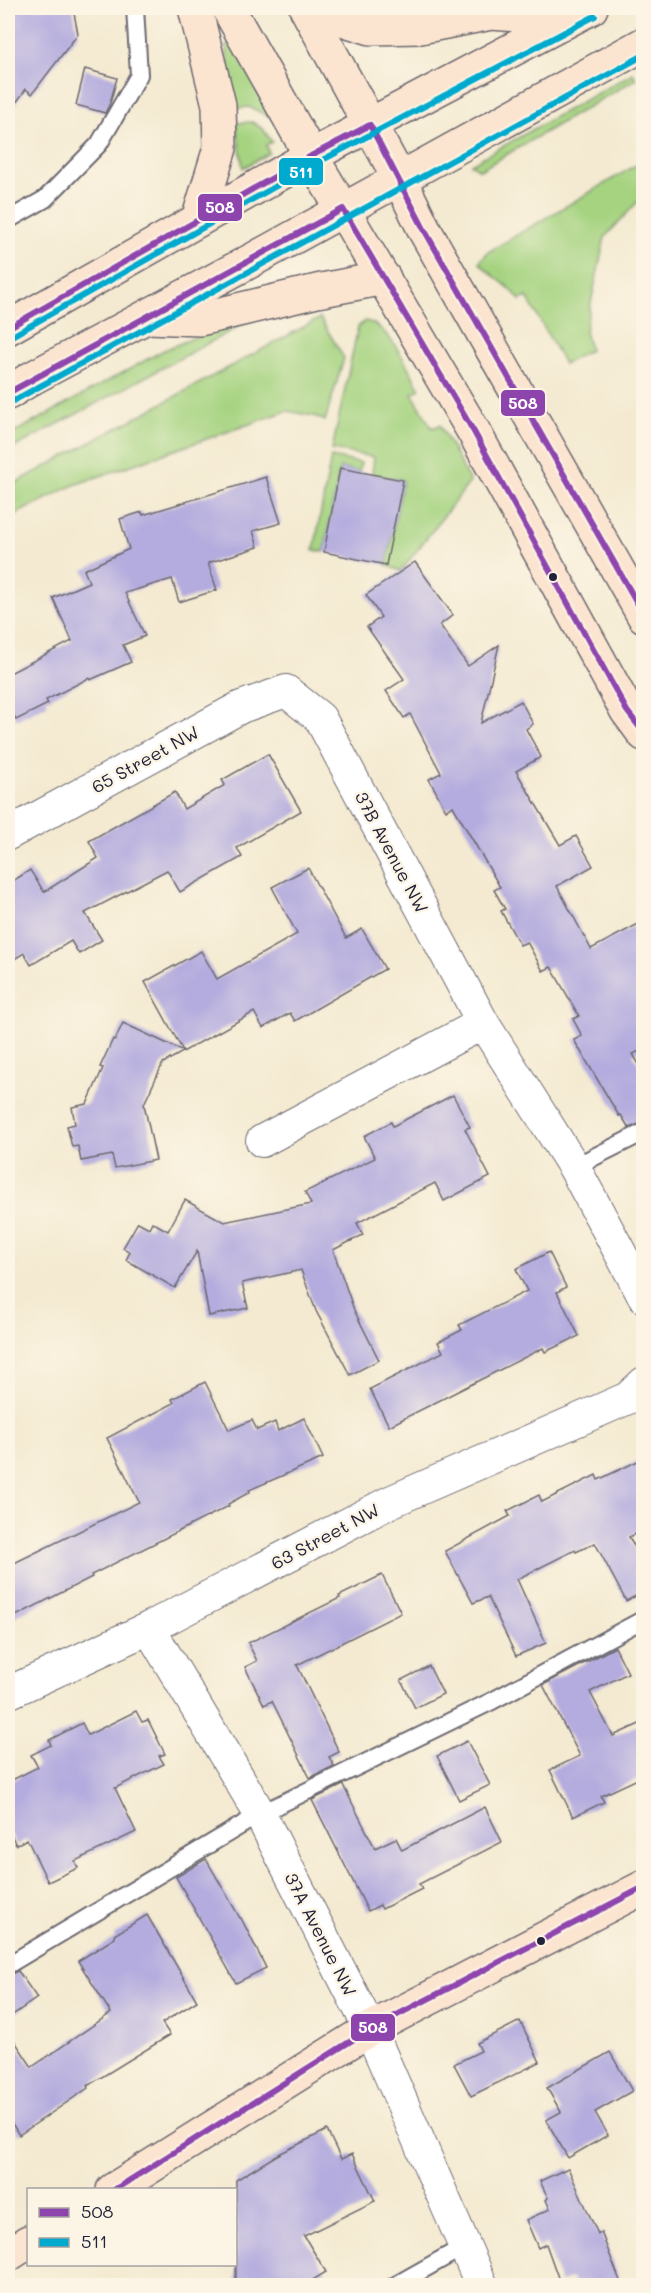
<svg xmlns="http://www.w3.org/2000/svg" width="651" height="2293" viewBox="0 0 651 2293" font-family="Mali,sans-serif">
	<style>
		.green { fill: #a5d380; stroke: #647a5e; stroke-width: 1.5 }
		.building { fill: #b4acde }
		.lines { fill: none; stroke-linecap: round; stroke-linejoin: round }
		.lane-casing { stroke: #6c6870; stroke-width: 20 }
		.street-casing { stroke: #6c6870; stroke-width: 34 }
		.secondary-casing { stroke: #6c6870; stroke-width: 36 }
		.lane { stroke: #fff; stroke-width: 16 }
		.street { stroke: #fff; stroke-width: 32 }
		.secondary { stroke: #fce5d0; stroke-width: 33 }
		.bus-1-casing { stroke: #fcf5e5; stroke-width: 10 }
		.bus-2-casing { stroke: #fcf5e5; stroke-width: 10 }
		.bus-1 { stroke: #8e44ad; stroke-width: 6 }
		.bus-2 { stroke: #00a9ce; stroke-width: 6 }
		.bus-dot { fill: #22223b; stroke: #fcf5e5; stroke-width: 2 }
		.labels { text-anchor: middle; dominant-baseline: central; stroke-width: 5; stroke-linejoin: round; paint-order: stroke }
		.street-label { font-size: 18px; fill: #22223b; stroke: #fcf5e5 }
		.line-badge { stroke: #fcf5e5; stroke-width: 2 }
		.badge-label { font-size: 16px; text-anchor: middle; font-weight: bold; fill: #fff }
	</style>
	<rect width="100%" height="100%" fill="#fcf5e5"/>
	<filter id="ink" filterUnits="userSpaceOnUse"><feTurbulence type="fractalNoise" baseFrequency=".0167" numOctaves="2"/><feDisplacementMap in="SourceGraphic" scale="12" xChannelSelector="R" yChannelSelector="G"/><feConvolveMatrix kernelMatrix="1 2 1 2 8 2 1 2 1" color-interpolation-filters="sRGB"/></filter>
	<filter id="wash" filterUnits="userSpaceOnUse"><feTurbulence type="fractalNoise" baseFrequency=".008" numOctaves="4" result="noise"/><feDisplacementMap in="SourceGraphic" scale="24" xChannelSelector="R" yChannelSelector="G"/><feGaussianBlur stdDeviation="1.35" result="paint"/><feColorMatrix in="noise" values="0 0 0 0 0 0 0 0 0 0 0 0 0 0 0 0 0 1.4 0 .05"/><feComposite in="paint" operator="in"/></filter>
	<g filter="url(#wash)">
		<rect width="100%" height="100%" fill="#f4ead1"/>
		<!-- green -->
		<g class="green">
			<polygon points="232,44 271,115 268,116 249,107 233,109 226,45"/>
			<polygon points="633,73 636,79 480,170 471,164"/>
			<polygon points="252,122 263,129 272,142 266,145 269,153 243,168 236,123"/>
			<path d="M643 161V196L605 237 585 331 590 350 564 364 527 297 520 300C509 284 491 277 479 262L488 252Z"/>
			<polygon points="320,318 344,358 325,421 314,416 287,411 74,485 8,518 8,487"/>
			<polygon points="253,319 8,451 8,436 164,350 193,338"/>
			<path d="M365 321C389 324 409 370 420 389L412 393 432 428 440 425 470 482 401 571 386 565 403 480 372 474 374 457 332 450 358 327Z"/>
			<polygon points="331,457 361,463 359,472 340,468 324,552 314,550"/>
		</g>
		<g id="blocks">
			<!-- building -->
			<g class="building">
				<polygon points="8,8 73,8 78,34 32,94 26,89 8,114"/>
				<polygon points="85,69 117,78 110,103 105,113 76,105"/>
				<polygon points="340,468 403,480 386,565 324,552"/>
				<polygon points="266,477 281,523 253,531 258,547 208,563 217,590 179,602 172,579 125,593 145,636 123,645 131,662 90,680 89,678 46,700 48,704 16,720 8,704 8,674 72,641 53,598 89,582 84,570 129,549 120,519 142,512 143,515"/>
				<polygon points="415,562 453,615 440,625 468,666 499,645 481,723 521,701 533,724 526,729 541,757 516,771 560,845 576,836 593,866 557,886 591,949 644,921 644,1049 633,1054 644,1073 644,1122 629,1128 621,1115 619,1116 574,1040 582,1036 573,1019 579,1016 551,967 543,971 527,942 520,945 501,911 505,909 494,890 500,887 453,806 446,810 429,779 441,773 410,714 404,718 386,691 404,679 367,627 381,617 366,595"/>
				<polygon points="268,754 301,811 237,848 242,857 180,892 167,870 85,913 102,940 79,954 71,941 31,965 24,953 8,963 8,884 30,870 44,892 98,858 89,841 175,792 184,809 225,785 222,780"/>
				<polygon points="308,868 346,938 362,929 385,969 295,1021 290,1013 263,1028 254,1012 163,1063 144,1104 156,1160 115,1168 112,1155 81,1161 78,1146 72,1147 67,1126 75,1124 72,1107 87,1104 103,1068 100,1067 113,1039 115,1040 123,1023 183,1051 145,982 201,951 217,979 297,934 272,887"/>
				<polygon points="453,1095 470,1127 465,1129 490,1177 444,1201 435,1183 357,1223 363,1235 333,1250 354,1310 379,1360 350,1375 316,1311 301,1270 242,1283 248,1308 209,1316 197,1251 175,1288 126,1260 130,1252 123,1248 138,1222 149,1228 152,1222 168,1231 185,1200 224,1222 311,1204 305,1192 375,1158 364,1136 391,1122 393,1126"/>
				<polygon points="549,1252 566,1287 557,1292 579,1336 545,1352 543,1348 389,1426 370,1389 443,1352 438,1342 462,1330 459,1325 527,1291 516,1269"/>
				<polygon points="205,1382 229,1430 252,1420 257,1430 275,1422 278,1431 304,1418 323,1458 249,1490 250,1492 228,1504 229,1506 91,1575 92,1577 8,1620 8,1566 139,1502 107,1438 174,1403 172,1399"/>
				<polygon points="644,1458 644,1530 629,1537 644,1563 644,1592 626,1601 595,1543 576,1552 575,1550 517,1579 546,1643 516,1656 488,1597 473,1603 445,1551 510,1516 507,1511 539,1495 542,1502 596,1475 598,1480"/>
				<polygon points="382,1575 401,1613 297,1665 339,1752 329,1757 334,1766 310,1778 272,1701 264,1705 245,1667 257,1661 248,1643 340,1598 339,1596"/>
				<polygon points="615,1647 628,1673 590,1692 613,1736 644,1722 644,1776 601,1796 604,1802 573,1817 550,1770 580,1756 543,1685"/>
				<polygon points="429,1666 443,1694 415,1708 401,1680"/>
				<polygon points="136,1711 142,1722 148,1720 165,1754 159,1756 164,1764 115,1788 136,1832 75,1861 78,1868 48,1882 27,1839 16,1845 8,1828 8,1782 38,1767 31,1755 51,1745 49,1740 82,1723 88,1735"/>
				<polygon points="467,1741 490,1785 459,1800 437,1756"/>
				<polygon points="343,1785 375,1848 396,1838 402,1850 485,1807 502,1842 419,1884 422,1889 382,1909 380,1905 368,1911 312,1800"/>
				<polygon points="206,1859 240,1918 241,1918 266,1968 236,1983 176,1877"/>
				<polygon points="147,1915 197,2001 162,2023 170,2035 87,2086 88,2088 19,2135 8,2117 8,2031 32,2067 111,2013 78,1961 115,1938 114,1935"/>
				<polygon points="18,1971 37,1998 8,2018 8,1975"/>
				<polygon points="520,2021 540,2062 471,2096 454,2064 481,2051 477,2043"/>
				<polygon points="610,2052 632,2091 595,2112 608,2135 568,2158 546,2120 561,2112 547,2088"/>
				<polygon points="327,2130 341,2159 352,2154 375,2201 304,2236 326,2272 303,2286 236,2286 236,2180 277,2155"/>
				<polygon points="568,2168 598,2234 601,2232 622,2286 575,2286 572,2278 560,2283 546,2244 538,2248 526,2220 550,2209 546,2200 548,2198 540,2181"/>
			</g>
		</g>
	</g>
	<g filter="url(#ink)">
		<use href="#blocks" fill-opacity="0" stroke="#6c6870" stroke-width="1.5"/>
		<g class="lines">
			<!-- lane casing -->
			<g class="lane-casing">
				<g id="lane">
					<polyline points="8,220 45,199 99,144 139,75 135,8"/>
					<polyline points="574,1167 644,1132"/>
					<polyline points="8,1965 260,1814 492,1701 644,1619"/>
					<polyline points="394,2286 465,2246"/>
				</g>
			</g>
			<!-- street casing -->
			<g class="street-casing">
				<g id="street">
					<polyline points="8,834 241,707 286,691 320,718 483,1023 574,1167 644,1297"/>
					<polyline points="262,1141 483,1023"/>
					<polyline points="149,1628 260,1814 370,2029 482,2286"/>
					<polyline points="8,1693 149,1628 390,1502 628,1398 644,1383"/>
				</g>
			</g>
			<!-- secondary casing -->
			<g class="secondary-casing">
				<g id="secondary">
					<polyline points="195,8 219,105 220,148 198,220"/>
					<polyline points="228,8 311,156 474,432 627,711 644,734"/>
					<polyline points="306,8 399,178 425,231 644,616"/>
					<polyline points="319,8 342,19 371,28 420,27 491,13 568,19"/>
					<polyline points="148,317 200,319 317,291 384,278"/>
					<polyline points="8,328 311,156 591,8"/>
					<polyline points="8,393 32,378 256,258 644,44"/>
					<polyline points="113,2190 370,2029 644,1887"/>
					<polyline points="8,2255 28,2242"/>
				</g>
			</g>
			<!-- lane -->
			<use href="#lane" class="lane"/>
			<!-- street -->
			<use href="#street" class="street"/>
			<!-- secondary -->
			<use href="#secondary" class="secondary"/>
			<!-- bus-1 casing -->
			<g class="bus-1-casing">
				<g id="bus-1">
					<polyline points="8,328 311,156 370,125 425,231 644,615"/>
					<polyline points="8,393 343,209 474,432 627,711 644,733"/>
					<polyline points="114,2190 370,2029 644,1887"/>
				</g>
			</g>
			<!-- bus-2 casing -->
			<g class="bus-2-casing">
				<g id="bus-2">
					<polyline points="12,336 315,164 595,16"/>
					<polyline points="13,401 644,55"/>
				</g>
			</g>
			<!-- bus-1 -->
			<use href="#bus-1" class="bus-1"/>
			<!-- bus-2 -->
			<use href="#bus-2" class="bus-2"/>
		</g>
	</g>
	<!-- markers -->
	<g class="bus-dot">
		<circle cx="553" cy="577" r="5"/>
		<circle cx="541" cy="1941" r="5"/>
	</g>
	<g class="labels">
		<!-- street labels -->
		<g class="street-label">
			<text transform="translate(145 759) rotate(-29)">65 Street NW</text>
			<text transform="translate(392 852) rotate(62)">37B Avenue NW</text>
			<text transform="translate(325 1536) rotate(-28)">63 Street NW</text>
			<text transform="translate(321 1934) rotate(63)">37A Avenue NW</text>
		</g>
	</g>
	<g class="line-badge">
		<rect x="278" y="157" width="46" height="29" rx="6" fill="#00a9ce"/>
		<rect x="197" y="193" width="46" height="29" rx="6" fill="#8e44ad"/>
		<rect x="500" y="389" width="46" height="28" rx="6" fill="#8e44ad"/>
		<rect x="350" y="2013" width="46" height="29" rx="6" fill="#8e44ad"/>
	</g>
	<g class="badge-label">
		<text x="301" y="178">511</text>
		<text x="220" y="213">508</text>
		<text x="523" y="409">508</text>
		<text x="373" y="2033">508</text>
	</g>
	<!-- margin -->
	<rect width="651" height="2293" fill="none" stroke="#fcf5e5" stroke-width="30"/>
	<!-- legend -->
	<rect x="27" y="2188" width="210" height="78" fill="#fcf5e5" stroke="#a5a1a1" stroke-width="1.5"/>
	<rect x="39" y="2208" width="30" height="9" fill="#8e44ad" stroke="#a5a1a1" stroke-width="1.5"/>
	<text x="81" y="2218" font-size="18" fill="#22223b">508</text>
	<rect x="39" y="2238" width="30" height="9" fill="#00a9ce" stroke="#a5a1a1" stroke-width="1.5"/>
	<text x="81" y="2248" font-size="18" fill="#22223b">511</text>
</svg>
